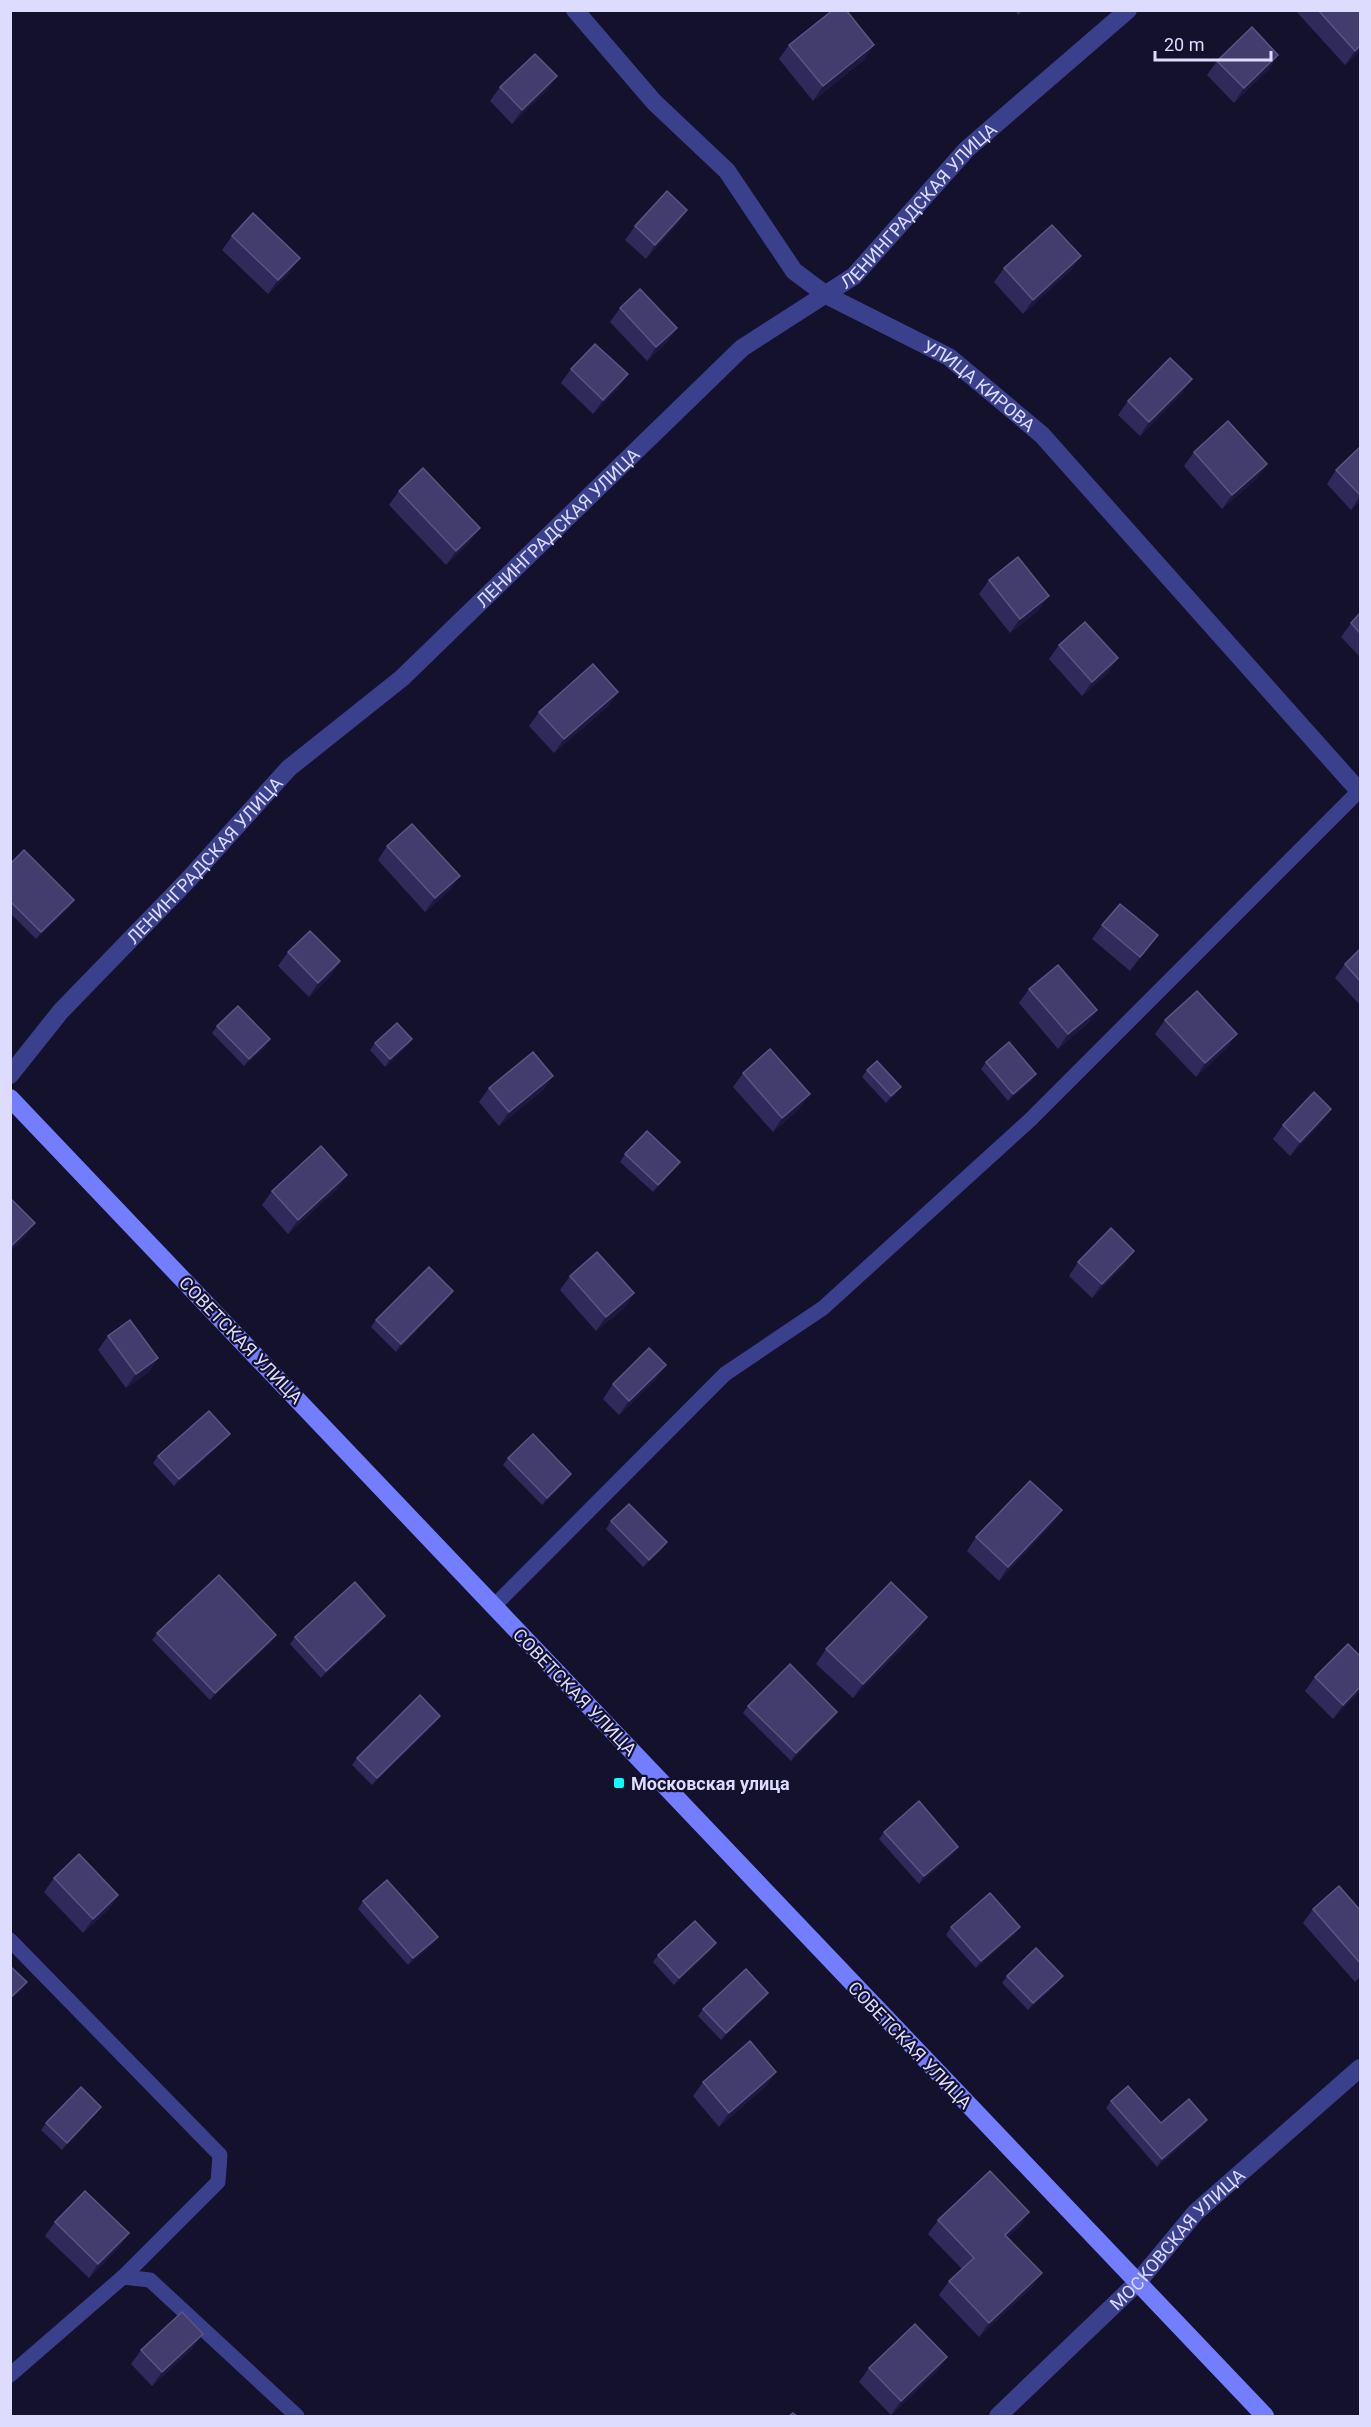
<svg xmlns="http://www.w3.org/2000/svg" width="1371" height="2427" viewBox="0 0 1371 2427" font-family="Roboto,sans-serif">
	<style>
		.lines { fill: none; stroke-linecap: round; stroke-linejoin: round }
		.lane { stroke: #3b408c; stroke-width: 15 }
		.street { stroke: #3b408c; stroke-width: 18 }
		.secondary { stroke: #737dff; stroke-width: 18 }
		.wall { fill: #2f2a5a }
		.shaded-wall { fill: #1c1840 }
		.building { fill: #423d6c; stroke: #5a5683; stroke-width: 1.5 }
		.poi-dot { fill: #08fdff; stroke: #13112c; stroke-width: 2 }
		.labels { text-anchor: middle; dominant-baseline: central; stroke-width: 4.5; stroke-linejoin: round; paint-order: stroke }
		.street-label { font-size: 18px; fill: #dddcff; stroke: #13112c }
		.poi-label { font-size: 18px; font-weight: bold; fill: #dddcff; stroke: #13112c; text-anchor: start }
	</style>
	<rect width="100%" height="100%" fill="#13112c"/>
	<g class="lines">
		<!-- lane -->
		<g class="lane">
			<polyline points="494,1606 725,1374 823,1308 1030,1120 1359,791"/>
			<polyline points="10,1940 220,2155 218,2182 123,2277"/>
			<polyline points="10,2375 123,2277 150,2280 297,2416"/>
		</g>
		<!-- street -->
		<g class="street">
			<path id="s1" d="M575 10 654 102 727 171 794 271 826 295 949 357 1042 435 1360 792"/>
			<path id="s2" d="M10 1075 61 1011 188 880 289 768 402 678 742 348 854 276 967 149 1128 10"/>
			<path id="s3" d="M998 2416 1137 2283 1196 2212 1360 2068"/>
		</g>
		<!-- secondary -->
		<polyline class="secondary" points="10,1098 1265,2416"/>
	</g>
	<!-- wall -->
	<g class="wall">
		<polygon points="1015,10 1024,10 1018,15"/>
		<polygon points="1295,10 1360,10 1360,51 1345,65"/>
		<polygon points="789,45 865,59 813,101 779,59"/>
		<polygon points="1278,55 1269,69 1234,103 1207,75 1217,61"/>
		<polygon points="557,76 547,90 512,124 490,101 500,87"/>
		<polygon points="687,210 677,224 646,259 625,240 635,226"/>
		<polygon points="232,236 290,272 268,294 222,250"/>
		<polygon points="1081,256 1071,270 1023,314 994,282 1004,268"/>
		<polygon points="620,308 677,328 667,342 647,361 610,322"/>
		<polygon points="571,369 628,374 618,388 593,414 561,383"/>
		<polygon points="1182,393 1140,436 1118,415 1128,401"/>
		<polygon points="1360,447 1360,501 1351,510 1327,484 1336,470"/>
		<polygon points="1194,452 1267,464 1257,478 1222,509 1184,466"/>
		<polygon points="399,491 470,542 446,565 389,505"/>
		<polygon points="989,580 1039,610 1010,633 979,594"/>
		<polygon points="1360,613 1360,657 1341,637 1351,623"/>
		<polygon points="1059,645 1108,673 1082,696 1049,659"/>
		<polygon points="618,692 608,706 554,753 529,726 539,712"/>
		<polygon points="387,846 450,890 425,912 378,860"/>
		<polygon points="10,864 74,900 69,907 36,939 10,913"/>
		<polygon points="1102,925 1158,935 1148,949 1130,971 1092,939"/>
		<polygon points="1360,949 1360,1005 1335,978 1345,964"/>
		<polygon points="288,952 340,961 331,975 309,997 278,966"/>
		<polygon points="1029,989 1097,1010 1087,1024 1058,1049 1019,1003"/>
		<polygon points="1165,1020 1227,1048 1196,1077 1155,1034"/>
		<polygon points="217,1026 265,1047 244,1066 212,1033"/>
		<polygon points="412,1039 407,1046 385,1067 370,1050 375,1043"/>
		<polygon points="986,1062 1036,1074 1031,1081 1008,1101 981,1069"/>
		<polygon points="867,1070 896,1094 886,1103 862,1077"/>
		<polygon points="743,1073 800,1108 773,1132 733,1087"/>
		<polygon points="553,1076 543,1090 499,1126 479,1102 489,1088"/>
		<polygon points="1331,1109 1321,1123 1290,1156 1273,1139 1283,1125"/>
		<polygon points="625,1154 675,1169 653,1192 620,1162"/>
		<polygon points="347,1175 337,1189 288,1234 262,1205 272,1191"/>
		<polygon points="1134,1251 1124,1265 1092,1298 1069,1276 1078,1262"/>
		<polygon points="570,1276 634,1293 624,1308 596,1331 560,1290"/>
		<polygon points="448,1298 396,1352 371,1327 376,1320"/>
		<polygon points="108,1336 158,1358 149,1372 126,1388 98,1350"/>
		<polygon points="656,1379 619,1415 603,1399 613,1384"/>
		<polygon points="224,1441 174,1486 153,1463 158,1456"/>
		<polygon points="508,1458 571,1474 566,1481 542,1505 503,1465"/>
		<polygon points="1062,1510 1052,1524 999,1581 967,1551 976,1537"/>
		<polygon points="611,1521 667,1542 662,1549 643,1567 606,1529"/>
		<polygon points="927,1617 918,1631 853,1698 816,1664 826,1649"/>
		<polygon points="380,1623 321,1678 290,1644 295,1637"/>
		<polygon points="157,1633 271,1642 210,1700 152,1640"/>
		<polygon points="1315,1677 1360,1691 1333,1719 1305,1691"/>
		<polygon points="748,1706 837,1712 832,1719 791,1761 743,1713"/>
		<polygon points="440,1716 435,1723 372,1785 352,1765 357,1758"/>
		<polygon points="884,1832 953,1854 919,1884 879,1839"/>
		<polygon points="54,1878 118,1895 109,1909 83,1933 44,1892"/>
		<polygon points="363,1901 438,1937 433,1944 408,1965 358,1909"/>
		<polygon points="1313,1909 1360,1910 1360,1977 1355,1982 1303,1923"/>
		<polygon points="951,1927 1015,1934 976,1968 946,1935"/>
		<polygon points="711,1950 674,1985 653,1962 658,1955"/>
		<polygon points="1007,1976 1058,1983 1028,2010 1002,1983"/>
		<polygon points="768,1993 763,2000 721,2040 698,2016 703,2009"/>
		<polygon points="776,2072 766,2086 719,2127 693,2096 703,2082"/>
		<polygon points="1111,2101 1161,2123 1202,2127 1157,2167 1106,2108"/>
		<polygon points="101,2107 96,2114 62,2150 41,2130 46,2123"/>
		<polygon points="1029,2212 1019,2227 1008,2237 1032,2287 979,2337 939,2295 949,2281 962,2269 928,2234 938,2220"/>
		<polygon points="55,2222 129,2233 119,2247 89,2278 45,2236"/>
		<polygon points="193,2348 152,2386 131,2364 141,2350"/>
		<polygon points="947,2357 937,2371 891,2415 859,2382 869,2368"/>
	</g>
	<!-- shaded-wall -->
	<g class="shaded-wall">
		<polygon points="874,45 865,59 813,101 823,86"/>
		<polygon points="1360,46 1360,51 1345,65 1355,51"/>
		<polygon points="1278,55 1269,69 1234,103 1244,88"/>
		<polygon points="557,76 547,90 512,124 522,110"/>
		<polygon points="687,210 677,224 646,259 655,245"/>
		<polygon points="1081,256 1071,270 1023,314 1033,300"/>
		<polygon points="300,258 290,272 268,294 278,280"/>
		<polygon points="677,328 667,342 647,361 656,347"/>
		<polygon points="628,374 618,388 593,414 603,400"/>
		<polygon points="1192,379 1182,393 1140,436 1149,422"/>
		<polygon points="1267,464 1257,478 1222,509 1232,495"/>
		<polygon points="1360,496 1360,501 1351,510"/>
		<polygon points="480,528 470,542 446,565 456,551"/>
		<polygon points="1049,596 1039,610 1010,633 1020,619"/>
		<polygon points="1118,658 1108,673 1082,696 1092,682"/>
		<polygon points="618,692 608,706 554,753 564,739"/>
		<polygon points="460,876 450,890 425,912 435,898"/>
		<polygon points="74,900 69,907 36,939 41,932"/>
		<polygon points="1158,935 1148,949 1130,971 1140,957"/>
		<polygon points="340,961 331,975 309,997 318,983"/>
		<polygon points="1097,1010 1087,1024 1058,1049 1068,1034"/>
		<polygon points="1237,1034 1227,1048 1196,1077 1205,1063"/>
		<polygon points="270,1039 265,1047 244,1066 249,1059"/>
		<polygon points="412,1039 407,1046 385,1067 390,1059"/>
		<polygon points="1036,1074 1031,1081 1008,1101 1013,1094"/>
		<polygon points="553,1076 543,1090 499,1126 509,1112"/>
		<polygon points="901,1087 896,1094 886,1103 891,1096"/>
		<polygon points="810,1094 800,1108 773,1132 782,1118"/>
		<polygon points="1331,1109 1321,1123 1290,1156 1300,1142"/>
		<polygon points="680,1162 675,1169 653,1192 658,1185"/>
		<polygon points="347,1175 337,1189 288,1234 298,1220"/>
		<polygon points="35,1223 25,1237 10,1252 10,1247"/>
		<polygon points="1134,1251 1124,1265 1092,1298 1102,1284"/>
		<polygon points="453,1291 448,1298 396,1352 401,1344"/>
		<polygon points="634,1293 624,1308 596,1331 606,1317"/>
		<polygon points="158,1358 149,1372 126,1388 136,1374"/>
		<polygon points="666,1365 656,1379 619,1415 629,1401"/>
		<polygon points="230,1434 224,1441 174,1486 179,1479"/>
		<polygon points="571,1474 566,1481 542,1505 547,1498"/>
		<polygon points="1062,1510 1052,1524 999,1581 1008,1567"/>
		<polygon points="667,1542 662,1549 643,1567 649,1560"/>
		<polygon points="385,1616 380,1623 321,1678 326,1671"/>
		<polygon points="927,1617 918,1631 853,1698 863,1684"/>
		<polygon points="276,1635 271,1642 210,1700 215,1693"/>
		<polygon points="1360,1687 1360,1691 1333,1719 1343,1705"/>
		<polygon points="837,1712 832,1719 791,1761 796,1753"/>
		<polygon points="440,1716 435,1723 372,1785 377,1778"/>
		<polygon points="958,1847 953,1854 919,1884 924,1876"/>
		<polygon points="118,1895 109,1909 83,1933 93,1919"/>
		<polygon points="1020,1927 1015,1934 976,1968 981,1961"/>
		<polygon points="438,1937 433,1944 408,1965 413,1958"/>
		<polygon points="716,1943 711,1950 674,1985 679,1978"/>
		<polygon points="1063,1976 1058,1983 1028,2010 1033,2003"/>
		<polygon points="27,1982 22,1990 10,2000 10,1998"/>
		<polygon points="768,1993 763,2000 721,2040 726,2033"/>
		<polygon points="776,2072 766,2086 719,2127 729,2113"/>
		<polygon points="101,2107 96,2114 62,2150 67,2143"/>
		<polygon points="1207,2120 1202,2127 1157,2167 1162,2159"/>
		<polygon points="1029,2212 1019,2227 996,2249 1005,2235"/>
		<polygon points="129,2233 119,2247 89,2278 98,2264"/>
		<polygon points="1042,2273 1032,2287 979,2337 989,2323"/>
		<polygon points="203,2334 193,2348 152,2386 162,2372"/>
		<polygon points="947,2357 937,2371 891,2415 901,2401"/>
	</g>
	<!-- building -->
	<g class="building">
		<polygon points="833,10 846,10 874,45 823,86 789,45"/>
		<polygon points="1318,10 1360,10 1360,46 1355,51"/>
		<polygon points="1252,27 1278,55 1244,88 1217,61"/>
		<polygon points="535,54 557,76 522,110 500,87"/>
		<polygon points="667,191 687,210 655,245 635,226"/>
		<polygon points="253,213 300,258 278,280 232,236"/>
		<polygon points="1052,225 1081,256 1033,300 1004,268"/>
		<polygon points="640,289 677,328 656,347 620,308"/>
		<polygon points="595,344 628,374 603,400 571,369"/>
		<polygon points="1170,358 1192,379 1149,422 1128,401"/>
		<polygon points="1228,421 1267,464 1232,495 1194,452"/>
		<polygon points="1360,447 1360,495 1336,470"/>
		<polygon points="423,468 480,528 456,551 399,491"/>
		<polygon points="1018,557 1049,596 1020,619 989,580"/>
		<polygon points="1360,613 1360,633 1351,623"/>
		<polygon points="1085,622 1118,658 1092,682 1059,645"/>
		<polygon points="593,664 618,692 564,739 539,712"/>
		<polygon points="412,824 460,876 435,898 387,846"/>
		<polygon points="24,850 74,900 41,932 10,901 10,864"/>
		<polygon points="1120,904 1158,935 1140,957 1102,925"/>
		<polygon points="310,931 340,961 318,983 288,952"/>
		<polygon points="1360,949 1360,981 1345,964"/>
		<polygon points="1058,965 1097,1010 1068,1034 1029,989"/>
		<polygon points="1197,991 1237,1034 1205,1063 1165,1020"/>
		<polygon points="238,1006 270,1039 249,1059 217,1026"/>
		<polygon points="397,1023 412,1039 390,1059 375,1043"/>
		<polygon points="1009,1042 1036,1074 1013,1094 986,1062"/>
		<polygon points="770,1049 810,1094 782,1118 743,1073"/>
		<polygon points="533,1052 553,1076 509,1112 489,1088"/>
		<polygon points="877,1061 901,1087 891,1096 867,1070"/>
		<polygon points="1314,1092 1331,1109 1300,1142 1283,1125"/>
		<polygon points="647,1131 680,1162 658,1185 625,1154"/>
		<polygon points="321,1146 347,1175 298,1220 272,1191"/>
		<polygon points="10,1198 35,1223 10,1247"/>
		<polygon points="1111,1228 1134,1251 1102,1284 1078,1262"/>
		<polygon points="597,1252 634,1293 606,1317 570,1276"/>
		<polygon points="429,1267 453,1291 401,1344 376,1320"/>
		<polygon points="130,1320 158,1358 136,1374 108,1336"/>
		<polygon points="649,1348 666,1365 629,1401 613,1384"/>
		<polygon points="209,1411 230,1434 179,1479 158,1456"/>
		<polygon points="533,1434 571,1474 547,1498 508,1458"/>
		<polygon points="1030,1481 1062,1510 1008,1567 976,1537"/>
		<polygon points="629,1504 667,1542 649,1560 611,1521"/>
		<polygon points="219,1575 276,1635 215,1693 157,1633"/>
		<polygon points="355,1582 385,1616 326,1671 295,1637"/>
		<polygon points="891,1582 927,1617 863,1684 826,1649"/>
		<polygon points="1348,1644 1360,1656 1360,1687 1343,1705 1315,1677"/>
		<polygon points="790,1664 837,1712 796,1753 748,1706"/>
		<polygon points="420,1695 440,1716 377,1778 357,1758"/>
		<polygon points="919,1801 958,1847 924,1876 884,1832"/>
		<polygon points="79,1854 118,1895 93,1919 54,1878"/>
		<polygon points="387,1880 438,1937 413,1958 363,1901"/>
		<polygon points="1339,1886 1360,1910 1360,1963 1313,1909"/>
		<polygon points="990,1893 1020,1927 981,1961 951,1927"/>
		<polygon points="695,1921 716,1943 679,1978 658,1955"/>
		<polygon points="1036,1948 1063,1976 1033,2003 1007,1976"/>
		<polygon points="10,1966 27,1982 10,1998"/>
		<polygon points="746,1969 768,1993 726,2033 703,2009"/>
		<polygon points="750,2041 776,2072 729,2113 703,2082"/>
		<polygon points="1128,2086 1161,2123 1189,2099 1207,2120 1162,2159 1111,2101"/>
		<polygon points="81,2087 101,2107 67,2143 46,2123"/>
		<polygon points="990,2171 1029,2212 1005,2235 1042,2273 989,2323 949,2281 974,2258 938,2220"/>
		<polygon points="85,2191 129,2233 98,2264 55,2222"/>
		<polygon points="182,2312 203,2334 162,2372 141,2350"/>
		<polygon points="915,2324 947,2357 901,2401 869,2368"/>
		<polygon points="793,2413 797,2416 789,2416"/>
	</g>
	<!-- markers -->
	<rect class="poi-dot" x="613" y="1777" width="12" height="12" rx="3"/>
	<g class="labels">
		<!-- street labels -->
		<g class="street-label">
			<text stroke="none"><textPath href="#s2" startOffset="1262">ЛЕНИНГРАДСКАЯ УЛИЦА</textPath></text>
			<text stroke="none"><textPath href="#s1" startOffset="561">УЛИЦА КИРОВА</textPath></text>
			<text stroke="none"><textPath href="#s2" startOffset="776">ЛЕНИНГРАДСКАЯ УЛИЦА</textPath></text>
			<text stroke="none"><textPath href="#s2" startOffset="290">ЛЕНИНГРАДСКАЯ УЛИЦА</textPath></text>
			<text transform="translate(241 1340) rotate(46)">СОВЕТСКАЯ УЛИЦА</text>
			<text transform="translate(575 1692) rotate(46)">СОВЕТСКАЯ УЛИЦА</text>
			<text transform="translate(910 2045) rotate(46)">СОВЕТСКАЯ УЛИЦА</text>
			<text stroke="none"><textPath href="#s3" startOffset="252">МОСКОВСКАЯ УЛИЦА</textPath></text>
		</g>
		<!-- poi labels -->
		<g class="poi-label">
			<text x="631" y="1783">Московская улица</text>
		</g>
	</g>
	<!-- border -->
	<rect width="1371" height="2427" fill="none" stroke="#dddcff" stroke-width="24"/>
	<!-- scale -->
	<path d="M1155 51v9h116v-9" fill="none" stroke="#dddcff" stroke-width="3"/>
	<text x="1164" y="51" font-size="18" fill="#dddcff" stroke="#13112c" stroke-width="4.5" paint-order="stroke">20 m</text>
</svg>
